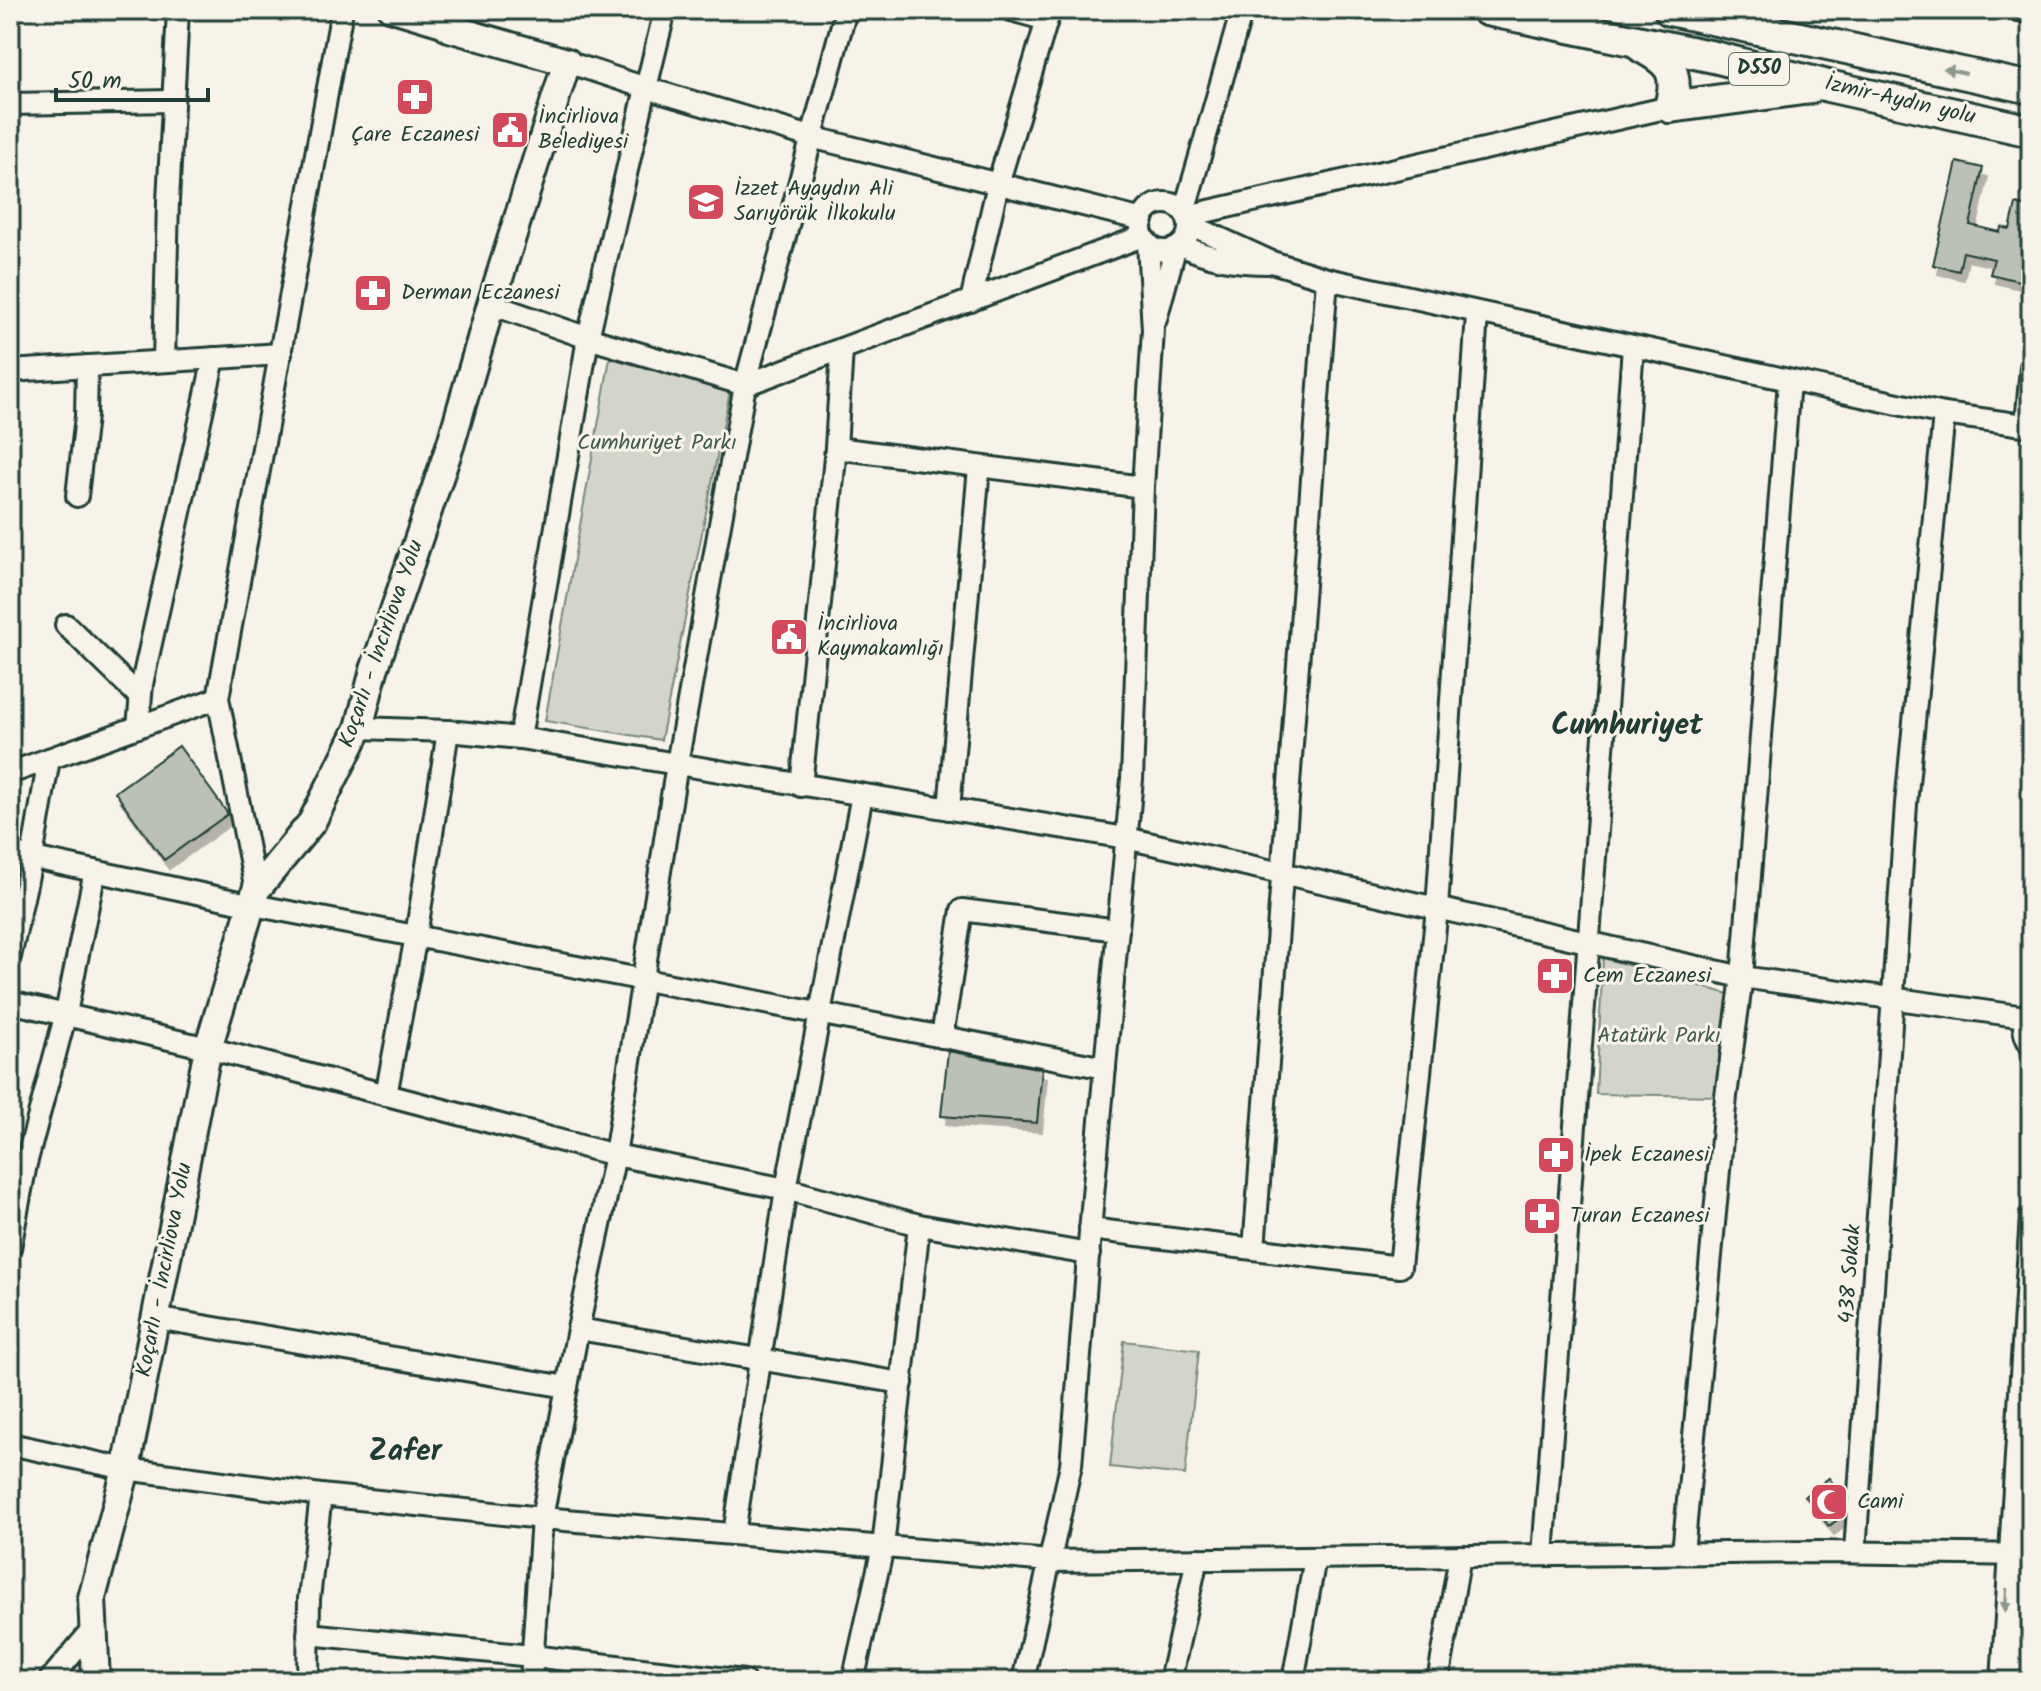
<svg xmlns="http://www.w3.org/2000/svg" width="2041" height="1691" viewBox="0 0 2041 1691" font-family="Kalam,sans-serif">
	<style>
		.green { fill: #d3d5ca; stroke: #79897f; stroke-width: 2 }
		.building { fill: #bbc1b6; stroke: #1f3d34; stroke-width: 2; filter: url(#shadow) }
		.lines { fill: none; stroke-linecap: round; stroke-linejoin: round }
		.minor-casing { stroke: #1f3d34; stroke-width: 26 }
		.major-casing { stroke: #1f3d34; stroke-width: 32 }
		.highway-casing { stroke: #1f3d34; stroke-width: 36 }
		.minor { stroke: #f7f3e8; stroke-width: 20 }
		.major { stroke: #f7f3e8; stroke-width: 26 }
		.highway { stroke: #f7f3e8; stroke-width: 30 }
		.rail { stroke: #1f3d34; stroke-width: 6 }
		.oneway { fill: #8b988e }
		.labels { text-anchor: middle; dominant-baseline: central; stroke-width: 6; stroke-linejoin: round; paint-order: stroke }
		.shield { fill: #f7f3e8; stroke: #60746a; stroke-width: 2 }
		.shield-label { font-size: 20px; font-weight: bold; fill: #1f3d34 }
		.street-label { font-size: 22px; fill: #1f3d34; stroke: #f7f3e8 }
		.poi-label { font-size: 22px; fill: #1f3d34; stroke: #f7f3e8; text-anchor: start }
		.park-label { font-size: 22px; fill: #435b52; stroke: #f7f3e8 }
		.district-label { font-size: 30px; font-weight: bold; fill: #1f3d34; stroke: #f7f3e8 }
	</style>
	<defs>
		<filter id="shadow"><feDropShadow dx="5" dy="9" stdDeviation="0" flood-color="#0004"/></filter>
	</defs>
	<rect width="100%" height="100%" fill="#f7f3e8"/>
	<filter id="ink" filterUnits="userSpaceOnUse"><feTurbulence type="fractalNoise" baseFrequency=".0125" numOctaves="2"/><feDisplacementMap in="SourceGraphic" scale="16" xChannelSelector="R" yChannelSelector="G"/><feConvolveMatrix kernelMatrix="1 2 1 2 8 2 1 2 1" color-interpolation-filters="sRGB"/></filter>
	<g filter="url(#ink)">
		<!-- green -->
		<g class="green">
			<polygon points="610,358 730,391 661,740 545,721"/>
			<polygon points="1603,958 1739,997 1726,1096 1596,1094"/>
			<polygon points="1124,1341 1199,1350 1185,1475 1110,1467"/>
		</g>
		<!-- building -->
		<g class="building">
			<polygon points="1957,162 1983,168 1970,225 2000,232 2001,227 2010,229 2016,204 2031,208 2027,233 2031,234 2031,244 2026,264 2031,265 2031,284 1990,274 1994,259 1963,252 1959,271 1933,265"/>
			<polygon points="179,746 228,814 164,860 115,792"/>
			<polygon points="948,1051 1042,1069 1037,1123 941,1116"/>
			<polygon points="1829,1478 1846,1500 1845,1514 1829,1526 1805,1496"/>
		</g>
		<g class="lines">
			<!-- minor casing -->
			<g class="minor-casing">
				<g id="minor">
					<polyline points="389,10 449,28"/>
					<polyline points="846,10 745,385 677,764 1126,838 1742,977 2025,1017"/>
					<polyline points="1011,10 1047,20"/>
					<polyline points="567,62 646,88 665,10"/>
					<polyline points="10,104 172,101"/>
					<circle cx="1165" cy="227" r="24"/>
					<polyline points="1184,212 1242,10"/>
					<polyline points="1187,216 1670,107"/>
					<polyline points="1189,224 1272,262 1327,279 1944,414 2031,426"/>
					<path d="M1181 245C1210 259 1236 263 1268 263"/>
					<polyline points="971,301 998,184 1050,10"/>
					<polyline points="491,304 588,338 745,385 1143,236"/>
					<polyline points="1156,319 1175,249"/>
					<polyline points="164,361 168,201 178,10"/>
					<polyline points="10,371 281,354"/>
					<polyline points="2026,425 2031,367"/>
					<polyline points="836,448 1143,487"/>
					<polyline points="77,496 86,416 87,366"/>
					<polyline points="66,625 140,697"/>
					<polyline points="138,727 142,684 214,358"/>
					<polyline points="359,728 448,731 520,738 677,764 615,1155 578,1329 542,1518 531,1681"/>
					<polyline points="520,738 588,338 646,88 811,137 1143,220"/>
					<polyline points="10,773 218,698"/>
					<polyline points="801,786 836,448 842,349"/>
					<polyline points="949,809 979,467"/>
					<polyline points="10,853 253,905 1105,1068"/>
					<polyline points="256,890 218,698 342,10"/>
					<polyline points="10,957 32,857 49,759"/>
					<polyline points="10,1002 208,1048 615,1155 786,1189 919,1225 1089,1254"/>
					<path d="M2031 1009C2022 1021 2022 1033 2031 1046"/>
					<polyline points="942,1037 962,910 1118,930"/>
					<polyline points="386,1095 416,936 448,731"/>
					<polyline points="1090,1229 1400,1267 1437,908 1477,314"/>
					<polyline points="10,1248 26,1164 66,1013 95,871"/>
					<polyline points="1254,1249 1327,279"/>
					<polyline points="155,1318 567,1387"/>
					<polyline points="578,1329 902,1383"/>
					<polyline points="10,1444 126,1469 321,1495 542,1518 1050,1561 1821,1552 2031,1555"/>
					<polyline points="734,1534 786,1189 862,795"/>
					<polyline points="1855,1552 1906,804 1944,414"/>
					<polyline points="1683,1553 1726,1096 1742,977 1789,381"/>
					<polyline points="1543,1555 1633,347"/>
					<polyline points="308,1634 532,1656 744,1681"/>
					<polyline points="49,1681 94,1628"/>
					<polyline points="308,1681 309,1599 321,1495"/>
					<polyline points="853,1681 883,1547 919,1225"/>
					<polyline points="1023,1681 1071,1465 1094,1184 1132,779 1143,487 1153,330 1148,243"/>
					<polyline points="1170,1681 1197,1559"/>
					<polyline points="1293,1681 1315,1558"/>
					<polyline points="1438,1681 1460,1556"/>
					<polyline points="2002,1681 2031,1215"/>
					<polyline points="2020,1681 2031,1521"/>
				</g>
			</g>
			<!-- major casing -->
			<g class="major-casing">
				<polyline id="major" points="96,1681 92,1598 126,1469 208,1048 256,890 312,822 359,728 374,670 451,443 491,304 567,62 449,28 454,10"/>
			</g>
			<!-- highway casing -->
			<g class="highway-casing">
				<g id="highway">
					<polyline points="1487,10 1714,57 1828,86 2031,131"/>
					<polyline points="1670,10 2031,88"/>
					<path d="M1642 47C1672 63 1679 73 1670 107"/>
					<polyline points="1670,107 1810,88"/>
				</g>
			</g>
			<!-- minor -->
			<use href="#minor" class="minor"/>
			<!-- major -->
			<use href="#major" class="major"/>
			<!-- highway -->
			<use href="#highway" class="highway"/>
			<!-- rail -->
			<polyline class="rail" points="1972,10 2031,23"/>
		</g>
		<!-- one-way arrows -->
		<defs><path id="oneway-solid" d="M-6-.8H1V-3.2L6.5 0L1 3.2V.8H-6Z" transform="scale(2)"/></defs>
		<g class="oneway">
			<use href="#oneway-solid" transform="translate(1955 71) rotate(-168)"/>
			<use href="#oneway-solid" transform="translate(2006 1600) rotate(93)"/>
		</g>
	</g>
	<!-- icons -->
	<defs>
		<g id="pharmacy-square" transform="scale(2)"><rect x="-9" y="-9" width="18" height="18" rx="4" fill="#d1495b" stroke="#f7f3e8"/><path d="M-2-6h4v4h4v4h-4v4h-4v-4h-4v-4h4Z" fill="#fff"/></g>
		<g id="civic-square" transform="scale(2)"><rect x="-9" y="-9" width="18" height="18" rx="4" fill="#d1495b" stroke="#f7f3e8"/><path d="M-.6-6.5H3V-4.5H.6V-3L4-1V1h2V6H-6V1h2V-1L-.6-3ZM-1.2 2.5V6h2.4V2.5Z" fill="#fff"/></g>
		<g id="school-square" transform="scale(2)"><rect x="-9" y="-9" width="18" height="18" rx="4" fill="#d1495b" stroke="#f7f3e8"/><path d="M0-5L7-2L0 1L-7-2ZM-4 1L0 2.5L4 1V4Q0 6-4 4Z" fill="#fff"/></g>
		<g id="mosque-square" transform="scale(2)"><rect x="-9" y="-9" width="18" height="18" rx="4" fill="#d1495b" stroke="#f7f3e8"/><path d="M3.5-4.9A6 6 0 1 0 3.5 4.9A5 5 0 1 1 3.5-4.9Z" fill="#fff"/></g>
	</defs>
	<g fill-rule="evenodd">
		<use href="#pharmacy-square" x="415" y="97"/>
		<use href="#civic-square" x="510" y="130"/>
		<use href="#school-square" x="706" y="202"/>
		<use href="#pharmacy-square" x="373" y="293"/>
		<use href="#civic-square" x="789" y="637"/>
		<use href="#pharmacy-square" x="1555" y="976"/>
		<use href="#pharmacy-square" x="1556" y="1155"/>
		<use href="#pharmacy-square" x="1542" y="1216"/>
		<use href="#mosque-square" x="1829" y="1502"/>
	</g>
	<g class="labels">
		<!-- shield labels -->
		<rect class="shield" x="1729" y="53" width="60" height="32" rx="6"/>
		<g class="shield-label">
			<text x="1759" y="69">D550</text>
		</g>
		<!-- street labels -->
		<g class="street-label">
			<text transform="translate(1900 101) rotate(13)">İzmir-Aydın yolu</text>
			<text transform="translate(382 644) rotate(-71)">Koçarlı - İncirliova Yolu</text>
			<text transform="translate(165 1270) rotate(-79)">Koçarlı - İncirliova Yolu</text>
			<text transform="translate(1851 1274) rotate(-86)">438 Sokak</text>
		</g>
		<!-- poi labels -->
		<g class="poi-label">
			<text x="538" y="117">İncirliova<tspan x="538" dy="25">Belediyesi</tspan></text>
			<text x="415" y="135" text-anchor="middle">Çare Eczanesi</text>
			<text x="734" y="189">İzzet Ayaydın Ali<tspan x="734" dy="25">Sarıyörük İlkokulu</tspan></text>
			<text x="401" y="293">Derman Eczanesi</text>
			<text x="817" y="624">İncirliova<tspan x="817" dy="25">Kaymakamlığı</tspan></text>
			<text x="1583" y="976">Cem Eczanesi</text>
			<text x="1584" y="1155">İpek Eczanesi</text>
			<text x="1570" y="1216">Turan Eczanesi</text>
			<text x="1857" y="1502">Cami</text>
		</g>
		<!-- park labels -->
		<g class="park-label">
			<text x="657" y="443">Cumhuriyet Parkı</text>
			<text x="1659" y="1036">Atatürk Parkı</text>
		</g>
		<!-- district labels -->
		<g class="district-label">
			<text x="1627" y="726">Cumhuriyet</text>
			<text x="405" y="1452">Zafer</text>
		</g>
	</g>
	<!-- margin -->
	<rect width="2041" height="1691" fill="none" stroke="#f7f3e8" stroke-width="40"/>
	<rect x="20" y="20" width="2001" height="1651" fill="none" stroke="#1f3d34" stroke-width="3" filter="url(#ink)"/>
	<!-- scale -->
	<path d="M56 88v12h152v-12" fill="none" stroke="#1f3d34" stroke-width="4"/>
	<text x="68" y="88" font-size="24" fill="#1f3d34" stroke="#f7f3e8" stroke-width="6" paint-order="stroke">50 m</text>
</svg>
